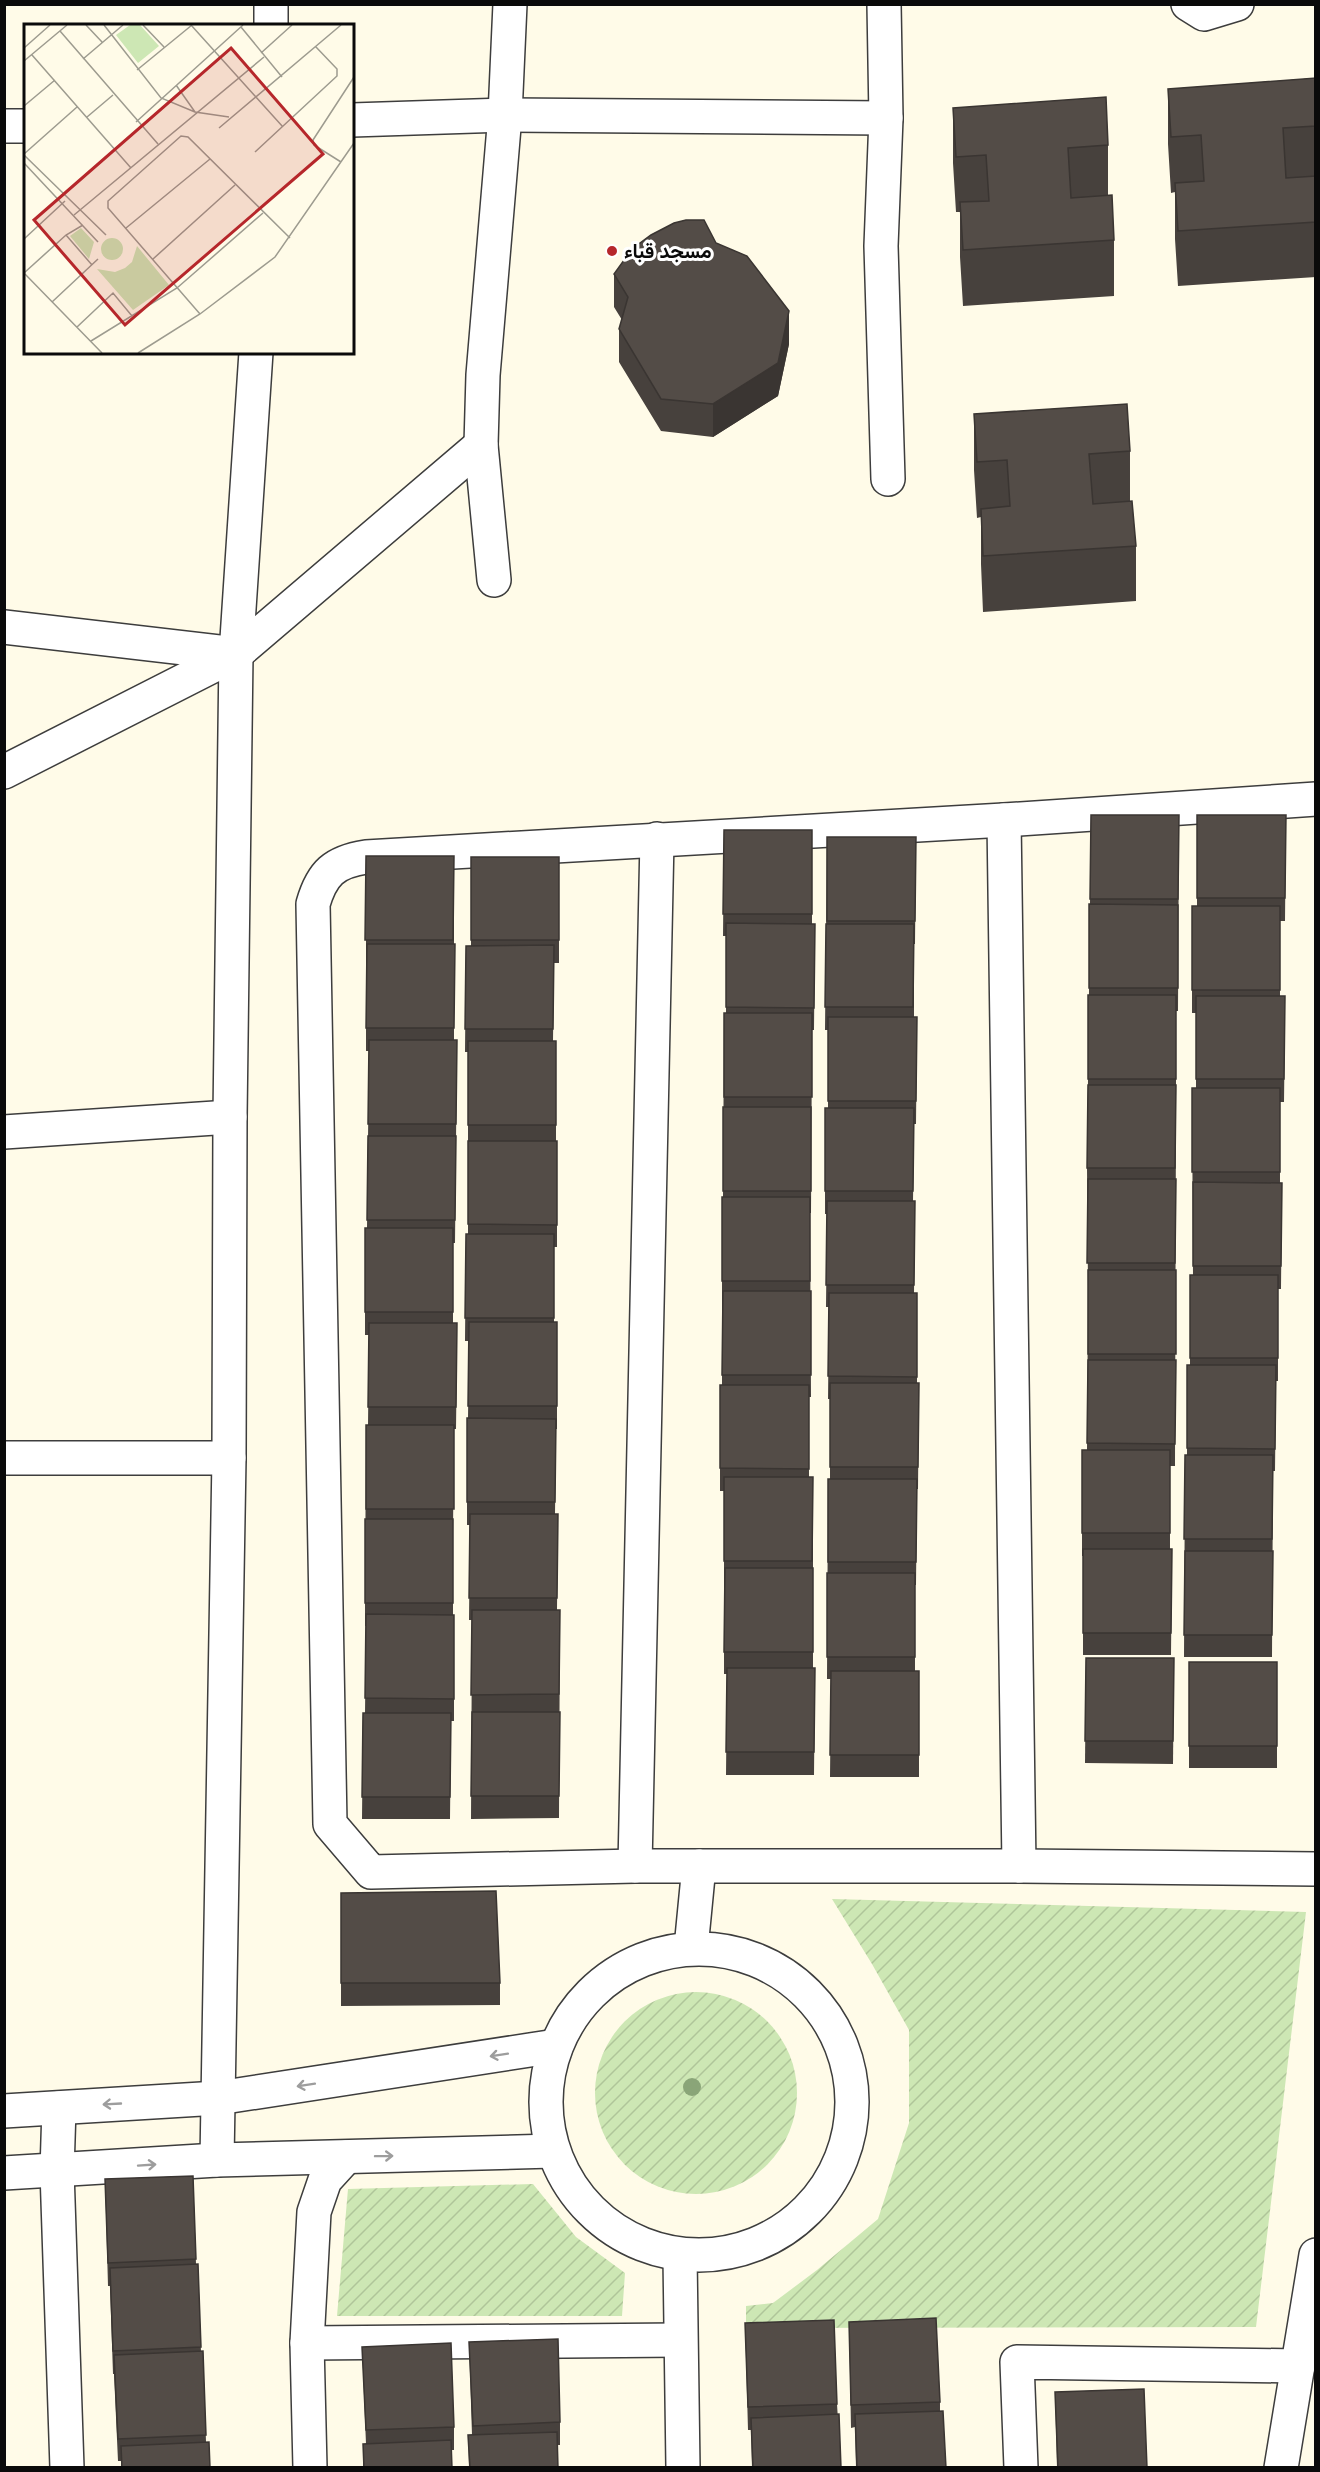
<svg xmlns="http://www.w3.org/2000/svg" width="1320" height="2472" viewBox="0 0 1320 2472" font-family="'Times New Roman',Vazirmatn,serif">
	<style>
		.garden { fill: url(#garden-furrows) }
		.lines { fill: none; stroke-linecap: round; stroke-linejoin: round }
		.minor-casing { stroke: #3d3d3d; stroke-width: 36 }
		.minor { stroke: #fff; stroke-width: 33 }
		.tree { fill: #8aa578 }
		.wall { fill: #47413d }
		.shaded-wall { fill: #3a3532 }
		.building { fill: #534c47; stroke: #3a3532; stroke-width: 1.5 }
		.oneway { stroke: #9d9d9d }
		.poi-dot { fill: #b6272b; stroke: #fff; stroke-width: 2 }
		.labels { text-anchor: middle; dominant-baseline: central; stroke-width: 6; stroke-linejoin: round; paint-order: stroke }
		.poi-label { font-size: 20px; font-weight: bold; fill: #0a0a0a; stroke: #fff; text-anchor: start }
		.inset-road { fill: none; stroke: #9d9b8f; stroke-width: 1.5 }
		.view { fill: #b6272b; fill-opacity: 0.15; stroke: #b6272b; stroke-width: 3 }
		.inset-edge { fill: none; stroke: #0a0a0a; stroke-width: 3 }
	</style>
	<defs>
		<pattern id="garden-furrows" width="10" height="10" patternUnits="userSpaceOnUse" patternTransform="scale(1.5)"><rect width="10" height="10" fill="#cde7b4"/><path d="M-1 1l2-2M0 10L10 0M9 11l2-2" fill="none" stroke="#afc599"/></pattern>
	</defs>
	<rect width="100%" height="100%" fill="#fffbe8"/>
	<!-- garden -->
	<g class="garden">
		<polygon points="832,1899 1306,1912 1256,2327 746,2328 746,2306 773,2303 817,2270 878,2219 909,2123 909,2030 872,1964"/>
		<circle cx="696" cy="2093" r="101"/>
		<polygon points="533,2184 576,2237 625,2273 622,2316 337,2316 348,2189"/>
	</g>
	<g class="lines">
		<!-- minor casing -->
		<g class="minor-casing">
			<g id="minor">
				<polyline points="271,4 271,26"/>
				<polyline points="884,4 886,118 881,246 888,479"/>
				<polyline points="1188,4 1204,14 1237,4"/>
				<polyline points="352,120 505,115 886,118"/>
				<polyline points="4,126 26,126"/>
				<polyline points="494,580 481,445 483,375 505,115 510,4"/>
				<polyline points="4,627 236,654 481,445"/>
				<polyline points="4,772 236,654"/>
				<path d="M1316 799 1004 820 366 857C334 862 322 873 313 904L330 1824 371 1872 635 1866H1019L1316 1869"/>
				<polyline points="1004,820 1019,1866"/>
				<polyline points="4,1132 230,1117"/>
				<polyline points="4,1458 229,1458"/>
				<polyline points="635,1866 657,839"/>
				<polyline points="691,1948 699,1866"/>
				<circle cx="699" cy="2102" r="153"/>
				<polyline points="59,2108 57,2171 67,2468"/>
				<polyline points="4,2111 218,2098 556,2046"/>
				<polyline points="217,2160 229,1458 230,1117 236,654 256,352"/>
				<polyline points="4,2173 217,2160 553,2151"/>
				<polyline points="680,2256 683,2468"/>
				<polyline points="307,2343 680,2340"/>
				<polyline points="310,2468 307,2343 314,2212 325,2180 346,2157"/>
				<polyline points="1021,2468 1017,2362 1298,2366"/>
				<polyline points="1281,2468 1316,2255"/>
			</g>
		</g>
		<!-- minor -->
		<use href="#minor" class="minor"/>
	</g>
	<!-- trees -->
	<circle class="tree" cx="692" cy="2087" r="9"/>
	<!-- wall -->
	<g class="wall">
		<polygon points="1316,78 1316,277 1178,286 1175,239 1175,192 1171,193 1168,144 1168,89"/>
		<polygon points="953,108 1108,145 1108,195 1114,240 1114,296 963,306 960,257 960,212 956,212 953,163"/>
		<polygon points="716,243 789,344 778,396 713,437 661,431 619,362 619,329 622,320 614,307 614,274"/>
		<polygon points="974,414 1130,451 1130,501 1136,546 1136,601 983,612 981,564 981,517 977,518 974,470"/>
		<polygon points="1091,815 1179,815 1178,1011 1176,1011 1176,1101 1175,1466 1170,1466 1170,1549 1172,1549 1171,1655 1083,1655 1083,1556 1082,1556 1082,1450 1087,1450 1088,1286 1087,1168"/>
		<polygon points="1197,815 1286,815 1285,921 1280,921 1280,996 1285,1018 1284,1102 1280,1102 1280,1183 1282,1183 1281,1289 1278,1289 1278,1381 1276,1381 1275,1471 1273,1471 1272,1657 1184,1657 1185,1455 1187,1455 1187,1365 1190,1365 1190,1275 1193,1275 1192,1088 1196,1088 1196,1013 1192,1013 1192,906 1197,906"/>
		<polygon points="724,830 812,830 812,924 815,924 814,1030 812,1030 811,1213 810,1213 811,1397 809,1397 809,1477 813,1477 813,1668 815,1668 814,1775 726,1775 727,1674 724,1674 724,1491 720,1491 720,1385 722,1385 722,1197 723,1197 724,1013 726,1013 726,936 723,936"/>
		<polygon points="827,837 916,837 915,944 914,944 914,1017 917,1017 916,1124 914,1124 913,1201 915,1201 914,1293 917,1293 917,1383 919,1383 918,1489 917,1489 916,1585 915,1585 915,1671 919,1671 919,1777 830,1777 831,1679 827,1679 828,1479 830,1479 830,1399 828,1399 829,1307 826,1307 827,1214 825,1214 825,1108 828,1108 828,1030 825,1030"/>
		<polygon points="366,856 454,856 454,1040 457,1040 455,1243 453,1243 453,1323 457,1346 456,1429 454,1429 453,1532 453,1615 454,1615 454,1721 451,1721 450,1819 362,1819 363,1713 365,1713 366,1626 365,1626 365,1603 366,1425 368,1425 369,1335 365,1335 365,1228 367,1228 369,1051 366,1051"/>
		<polygon points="471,857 559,857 559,963 554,963 553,1041 556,1041 556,1141 557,1141 557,1247 554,1247 554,1322 557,1322 557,1429 556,1429 555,1514 558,1514 557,1610 560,1610 559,1818 471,1819 472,1620 469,1620 470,1525 467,1525 467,1418 468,1418 469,1341 465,1341 466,1234 468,1234 468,1052 465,1052 466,946 471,946"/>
		<polygon points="1086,1658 1174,1658 1173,1764 1085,1763"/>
		<rect x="1189" y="1662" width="88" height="106"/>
		<polygon points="341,1893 500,1983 500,2005 341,2006"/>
		<polygon points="193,2176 196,2264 198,2264 201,2352 203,2351 206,2442 210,2468 121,2468 121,2461 118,2461 114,2374 113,2374 110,2286 108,2286 105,2179"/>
		<polygon points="849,2322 940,2402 940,2411 946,2468 856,2468 855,2427 851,2428"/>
		<polygon points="745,2323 837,2404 841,2468 752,2468 751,2430 748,2430"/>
		<polygon points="469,2342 560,2422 560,2445 557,2445 558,2468 469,2468 468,2435 472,2435"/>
		<polygon points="362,2347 454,2427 454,2450 452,2450 452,2468 363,2468 363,2444 366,2444"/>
		<polygon points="1055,2392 1147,2468 1057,2468"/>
	</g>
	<!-- shaded-wall -->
	<polygon class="shaded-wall" points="789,311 789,344 778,396 713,437 713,404"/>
	<!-- building -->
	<g class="building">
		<polygon points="1316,78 1316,126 1283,128 1286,178 1316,176 1316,222 1178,231 1175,183 1204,181 1201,135 1171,137 1168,89"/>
		<polygon points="1106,97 1108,145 1068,148 1071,198 1112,195 1114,240 963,250 960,202 989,201 986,155 956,157 953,108"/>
		<polygon points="686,220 704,220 716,243 747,256 789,311 778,363 713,404 661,399 619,329 628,297 614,274 632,249 651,235 674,223"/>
		<polygon points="1127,404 1130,451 1089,454 1093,504 1132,501 1136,546 983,556 981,509 1010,506 1007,460 977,462 974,414"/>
		<polygon points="1091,815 1179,815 1178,899 1090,899"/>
		<polygon points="1197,815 1286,815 1285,898 1197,898"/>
		<polygon points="724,830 812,830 812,914 723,914"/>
		<polygon points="827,837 916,837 915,921 827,921"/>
		<polygon points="366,856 454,856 453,940 365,940"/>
		<rect x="471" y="857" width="88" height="83"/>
		<polygon points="1089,904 1178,905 1178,988 1089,988"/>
		<rect x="1192" y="906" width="88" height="84"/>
		<polygon points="726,923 815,924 814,1008 726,1007"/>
		<polygon points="826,924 914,924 913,1007 825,1007"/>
		<polygon points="367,944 455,944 454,1028 366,1028"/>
		<polygon points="554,945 553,1029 465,1029 466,946"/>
		<rect x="1088" y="995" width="88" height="84"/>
		<polygon points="1196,996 1285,996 1284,1079 1196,1079"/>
		<rect x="724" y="1013" width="88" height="84"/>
		<polygon points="828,1017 917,1017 916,1101 828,1101"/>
		<polygon points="369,1040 457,1040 456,1124 368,1124"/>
		<rect x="468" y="1041" width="88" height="84"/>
		<polygon points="1088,1085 1176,1085 1175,1168 1087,1168"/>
		<rect x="1192" y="1088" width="88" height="84"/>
		<rect x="723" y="1107" width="88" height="84"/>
		<polygon points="825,1108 914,1108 913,1191 825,1191"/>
		<polygon points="368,1136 456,1136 455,1220 367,1220"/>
		<polygon points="468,1141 557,1141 557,1225 468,1224"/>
		<polygon points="1088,1179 1176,1179 1175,1263 1087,1263"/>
		<polygon points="1193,1182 1282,1183 1281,1266 1193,1266"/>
		<rect x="722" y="1197" width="88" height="84"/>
		<polygon points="827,1201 915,1201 914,1285 826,1285"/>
		<rect x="365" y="1228" width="88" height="84"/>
		<polygon points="466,1234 554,1234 554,1318 465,1318"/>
		<rect x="1088" y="1270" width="88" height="84"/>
		<rect x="1190" y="1275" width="88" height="83"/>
		<polygon points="723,1291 811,1291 811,1375 722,1375"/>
		<polygon points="829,1293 917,1293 917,1377 828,1376"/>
		<polygon points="469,1322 557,1322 557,1406 468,1406"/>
		<polygon points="369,1323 457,1323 456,1407 368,1407"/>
		<polygon points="1088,1360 1176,1360 1175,1444 1087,1443"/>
		<polygon points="1187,1365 1276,1365 1275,1449 1187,1448"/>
		<polygon points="830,1383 919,1383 918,1467 830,1467"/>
		<polygon points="720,1385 809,1385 809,1469 720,1468"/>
		<polygon points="467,1418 556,1419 555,1502 467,1502"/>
		<rect x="366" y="1425" width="88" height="84"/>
		<rect x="1082" y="1450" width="88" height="83"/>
		<polygon points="1185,1455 1273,1455 1272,1539 1184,1539"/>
		<polygon points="724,1477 813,1477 812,1561 724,1561"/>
		<polygon points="828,1479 917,1479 916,1562 828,1562"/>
		<polygon points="470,1514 558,1514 557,1598 469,1598"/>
		<rect x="365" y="1519" width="88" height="84"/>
		<polygon points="1083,1549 1172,1549 1171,1633 1083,1633"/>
		<polygon points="1185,1551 1273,1551 1272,1635 1184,1635"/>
		<polygon points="725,1568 813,1568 813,1652 724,1652"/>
		<rect x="827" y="1573" width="88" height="84"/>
		<polygon points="472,1610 560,1610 559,1694 471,1695"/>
		<polygon points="366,1614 454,1615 454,1699 365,1698"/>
		<polygon points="1086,1658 1174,1658 1173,1741 1085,1741"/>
		<rect x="1189" y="1662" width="88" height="84"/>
		<polygon points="727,1668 815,1668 814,1752 726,1752"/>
		<polygon points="831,1671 919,1671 919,1755 830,1755"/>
		<polygon points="472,1712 560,1712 559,1796 471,1796"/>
		<polygon points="363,1713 451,1713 450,1797 362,1797"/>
		<polygon points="496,1891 500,1983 341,1983 341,1893"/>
		<polygon points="193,2176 196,2259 108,2263 105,2179"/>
		<polygon points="198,2264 201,2347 113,2351 110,2268"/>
		<polygon points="936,2318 940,2402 851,2405 849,2322"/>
		<polygon points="834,2320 837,2404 748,2407 745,2323"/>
		<polygon points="558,2339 560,2422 473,2426 469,2342"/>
		<polygon points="451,2343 454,2427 366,2430 362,2347"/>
		<polygon points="203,2351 206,2435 118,2439 114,2355"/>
		<polygon points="1144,2389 1147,2468 1058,2468 1055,2392"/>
		<polygon points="943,2411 946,2468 857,2468 855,2414"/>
		<polygon points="839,2414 841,2468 753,2468 751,2418"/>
		<polygon points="557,2432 558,2468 470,2468 468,2435"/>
		<polygon points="451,2440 452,2468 364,2468 363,2444"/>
		<polygon points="209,2442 210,2468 122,2468 121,2446"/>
	</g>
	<!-- one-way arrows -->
	<defs><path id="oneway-shaft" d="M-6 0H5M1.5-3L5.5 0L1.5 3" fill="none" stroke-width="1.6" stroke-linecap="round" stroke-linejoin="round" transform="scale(1.5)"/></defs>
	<g class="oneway">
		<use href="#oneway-shaft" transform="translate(499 2055) rotate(171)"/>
		<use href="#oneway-shaft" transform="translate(306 2085) rotate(171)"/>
		<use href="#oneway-shaft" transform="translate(112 2104) rotate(177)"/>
		<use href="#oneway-shaft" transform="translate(384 2156) rotate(-1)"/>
		<use href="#oneway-shaft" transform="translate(147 2165) rotate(-4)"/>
	</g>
	<!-- markers -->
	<circle class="poi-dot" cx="612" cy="251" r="6"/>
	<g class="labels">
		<!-- poi labels -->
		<g class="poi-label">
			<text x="624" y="251">مسجد قباء</text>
		</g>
	</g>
	<!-- overview -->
	<g transform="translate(24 24)">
		<rect width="330" height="330" fill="#fffbe8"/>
		<path d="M106 1H116L135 22 114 39 92 11ZM57 204 70 218 65 235 46 212ZM77 225a11 11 0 1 1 22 0a11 11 0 1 1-22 0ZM113 222 145 261 109 286 73 245 91 248 101 244 108 238Z" fill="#cde7b4"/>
		<path class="inset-road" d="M62 1 78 18M80 1 137 74 171 88M119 1 140 23M167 1 259 103M217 3 258 53M36 7 134 120M0 24 26 1M237 29 268 1M8 31 107 144M59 35 99 1M0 37 43 1M113 46 168 1M152 61 171 88 205 93M0 82 31 56M63 93 89 71M112 98 219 1M195 104 317 1M231 128 313 52V45L292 23M0 130 53 83M0 131 82 211M317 138 290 121 289 116 330 53M0 139 74 218M50 191 240 33M102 204 186 135M42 211 68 241M0 215 41 177M129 235 211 161M0 249 78 329M0 249 42 211 59 201M28 278 74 235M176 290 84 184V177L157 112 164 113 266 214M53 303 89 269 108 292M67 317 153 264 239 189M114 329 176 290 251 233 330 119"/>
		<path class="view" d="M207 24 299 130 101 301 10 196Z"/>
		<rect width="330" height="330" class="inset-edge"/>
	</g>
	<!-- border -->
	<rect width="1320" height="2472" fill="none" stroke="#0a0a0a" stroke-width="12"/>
</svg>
